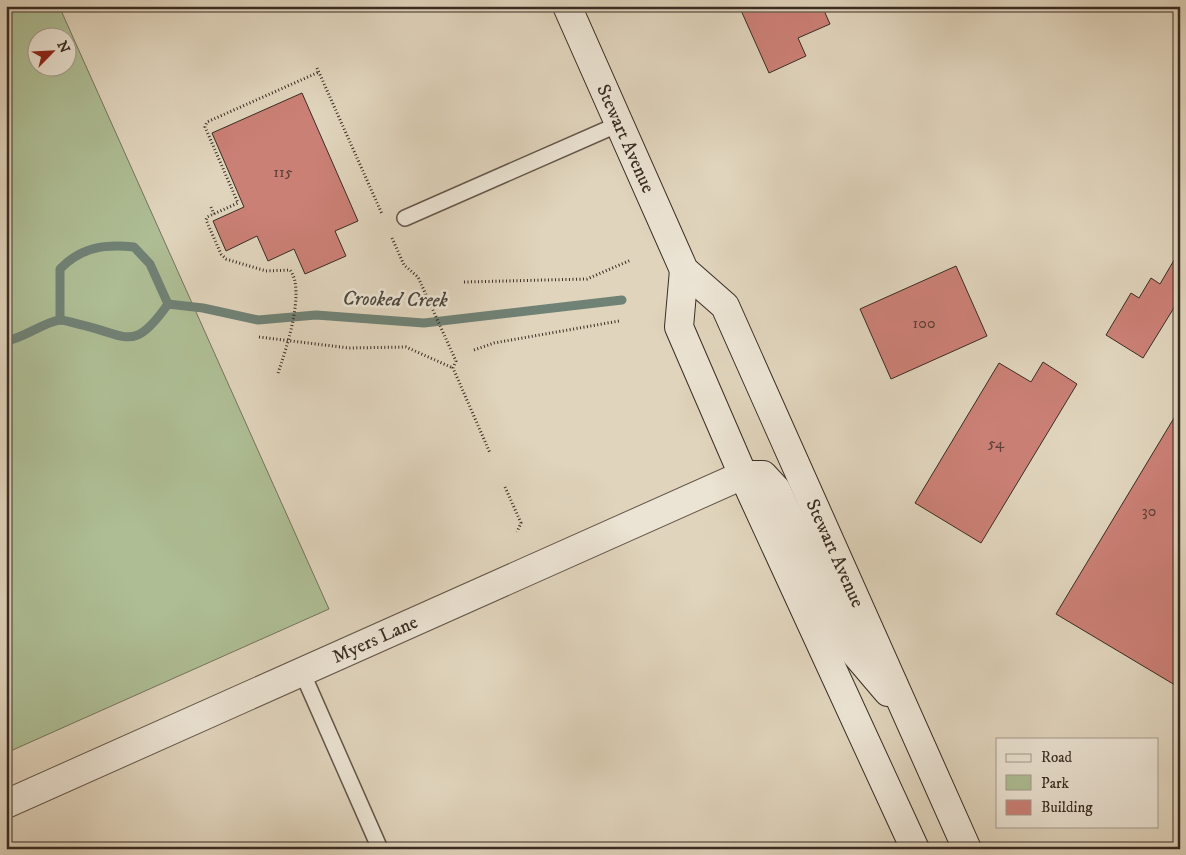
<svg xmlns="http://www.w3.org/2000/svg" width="1186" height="855" viewBox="0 0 1186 855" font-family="'IM FELL DW Pica',serif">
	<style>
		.green { fill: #aebd94; stroke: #74745c; fill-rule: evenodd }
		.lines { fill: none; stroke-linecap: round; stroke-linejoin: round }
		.stream { stroke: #708175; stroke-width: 9 }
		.building { fill: #cb8076; stroke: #392c23 }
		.lane-casing { stroke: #635649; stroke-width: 18 }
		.street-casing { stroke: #635649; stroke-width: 30 }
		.secondary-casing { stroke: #392c23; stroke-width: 30 }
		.path { stroke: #392c23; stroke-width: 3; stroke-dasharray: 1 2.5; stroke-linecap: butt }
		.lane { stroke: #ebe3d3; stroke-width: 15 }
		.street { stroke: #ebe3d3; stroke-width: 28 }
		.secondary { stroke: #ebe3d3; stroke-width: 28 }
		.labels { text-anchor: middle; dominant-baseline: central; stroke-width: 5; stroke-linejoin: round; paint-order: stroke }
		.number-label { font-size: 16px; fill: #5e4138 }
		.street-label { font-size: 19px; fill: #392c23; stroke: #ebe3d3 }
		.water-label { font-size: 20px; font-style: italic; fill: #4b483e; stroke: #ebe3d3 }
	</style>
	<rect width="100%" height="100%" fill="#e0d4bc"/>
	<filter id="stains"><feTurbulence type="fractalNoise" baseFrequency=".004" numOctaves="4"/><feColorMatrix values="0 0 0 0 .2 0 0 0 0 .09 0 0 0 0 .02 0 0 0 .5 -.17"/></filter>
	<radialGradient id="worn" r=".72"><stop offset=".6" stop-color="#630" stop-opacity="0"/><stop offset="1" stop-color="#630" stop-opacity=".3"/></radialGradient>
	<!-- green -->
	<path class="green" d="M6 6H59L329 609 6 753ZM38 38H68V68H38Z"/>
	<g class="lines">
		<!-- stream -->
		<g class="stream">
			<path d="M60 320V269C81 247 105 244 134 247L150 264 168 304"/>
			<path d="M6 341C24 338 44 322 60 320 65 320 73 323 78 324 128 335 133 354 168 304L203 308 258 320 316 315 424 323 622 300"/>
			<polyline points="1178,832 1180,833"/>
		</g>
	</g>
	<!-- building -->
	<g class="building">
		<polygon points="739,6 822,6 830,24 798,38 806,56 769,73"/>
		<polygon points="302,93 358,221 335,231 346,256 305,274 294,249 268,261 257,236 226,251 213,221 244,207 212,133"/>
		<polygon points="1180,250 1180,298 1143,358 1106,335 1131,293 1139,298 1151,278 1160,284"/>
		<polygon points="956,266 987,336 891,379 860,309"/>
		<polygon points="1043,362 1077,384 981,543 915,503 999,363 1031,382"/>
		<polygon points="1180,408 1180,688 1056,614"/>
	</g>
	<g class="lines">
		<!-- lane casing -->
		<g class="lane-casing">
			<g id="lane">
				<polyline points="405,218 619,124"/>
				<polyline points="302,672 380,849"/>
			</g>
		</g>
		<!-- street casing -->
		<g class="street-casing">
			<g id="street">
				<path id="s1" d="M6 804 743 475"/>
			</g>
		</g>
		<!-- secondary casing -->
		<g class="secondary-casing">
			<g id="secondary">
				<path id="s2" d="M567 6 684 270 725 306 967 849"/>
				<polyline points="684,270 679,327 743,475 915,849"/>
				<polyline points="743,475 763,475 776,489 848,645 888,692"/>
			</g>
		</g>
		<!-- path -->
		<g class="path">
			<polyline points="98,11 109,6"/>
			<polyline points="317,68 382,214"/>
			<polyline points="211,207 214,214"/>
			<polyline points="392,238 404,265 418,277 456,361 453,368 490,453"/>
			<polyline points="464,282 587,279 631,260"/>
			<polyline points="259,337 349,348 406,347 453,368"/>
			<polyline points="474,350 494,343 619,321"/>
			<path d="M278 373C286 350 306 290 290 270L266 271 226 259 221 254 206 220 207 217 238 203 205 127 207 122 319 72"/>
			<polyline points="505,487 521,523 517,532"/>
		</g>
		<!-- lane -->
		<use href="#lane" class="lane"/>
		<!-- street -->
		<use href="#street" class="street"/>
		<!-- secondary -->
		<use href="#secondary" class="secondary"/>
	</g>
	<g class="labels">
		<!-- number labels -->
		<g class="number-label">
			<text x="283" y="172">115</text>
			<text x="924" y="323">100</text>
			<text x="996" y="443">54</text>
			<text x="1149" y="511">30</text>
		</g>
		<!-- street labels -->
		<g class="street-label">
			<text stroke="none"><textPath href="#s2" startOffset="145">Stewart Avenue</textPath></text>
			<text stroke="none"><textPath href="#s2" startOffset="614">Stewart Avenue</textPath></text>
			<text stroke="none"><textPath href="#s1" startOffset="404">Myers Lane</textPath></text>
		</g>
		<!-- water labels -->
		<g class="water-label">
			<text transform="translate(395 300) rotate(1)">Crooked Creek</text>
		</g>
	</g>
	<!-- margin -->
	<rect width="1186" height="855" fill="none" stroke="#e0d4bc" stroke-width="25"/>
	<rect x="8" y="8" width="1171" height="840" fill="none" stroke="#392c23" stroke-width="2.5"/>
	<rect x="12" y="12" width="1161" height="830" fill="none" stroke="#392c23"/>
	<!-- legend -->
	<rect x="996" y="738" width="162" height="90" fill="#ebe3d3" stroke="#a49a8d"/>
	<rect x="1006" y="754" width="25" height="8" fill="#ebe3d3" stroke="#a49a8d"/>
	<text x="1041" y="762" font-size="15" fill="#392c23">Road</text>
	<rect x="1006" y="775" width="25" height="15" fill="#aebd94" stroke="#a49a8d"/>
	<text x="1041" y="788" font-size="15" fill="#392c23">Park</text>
	<rect x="1006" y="800" width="25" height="15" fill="#cb8076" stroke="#a49a8d"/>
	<text x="1041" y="812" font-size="15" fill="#392c23">Building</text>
	<!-- north arrow -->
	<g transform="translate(52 52) rotate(66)"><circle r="24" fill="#ebe3d3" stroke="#a49a8d"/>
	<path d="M0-4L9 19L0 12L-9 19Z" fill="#8f2418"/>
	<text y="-8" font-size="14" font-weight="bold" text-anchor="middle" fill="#392c23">N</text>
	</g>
	<rect width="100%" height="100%" filter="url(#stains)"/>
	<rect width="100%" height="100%" fill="url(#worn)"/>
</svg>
